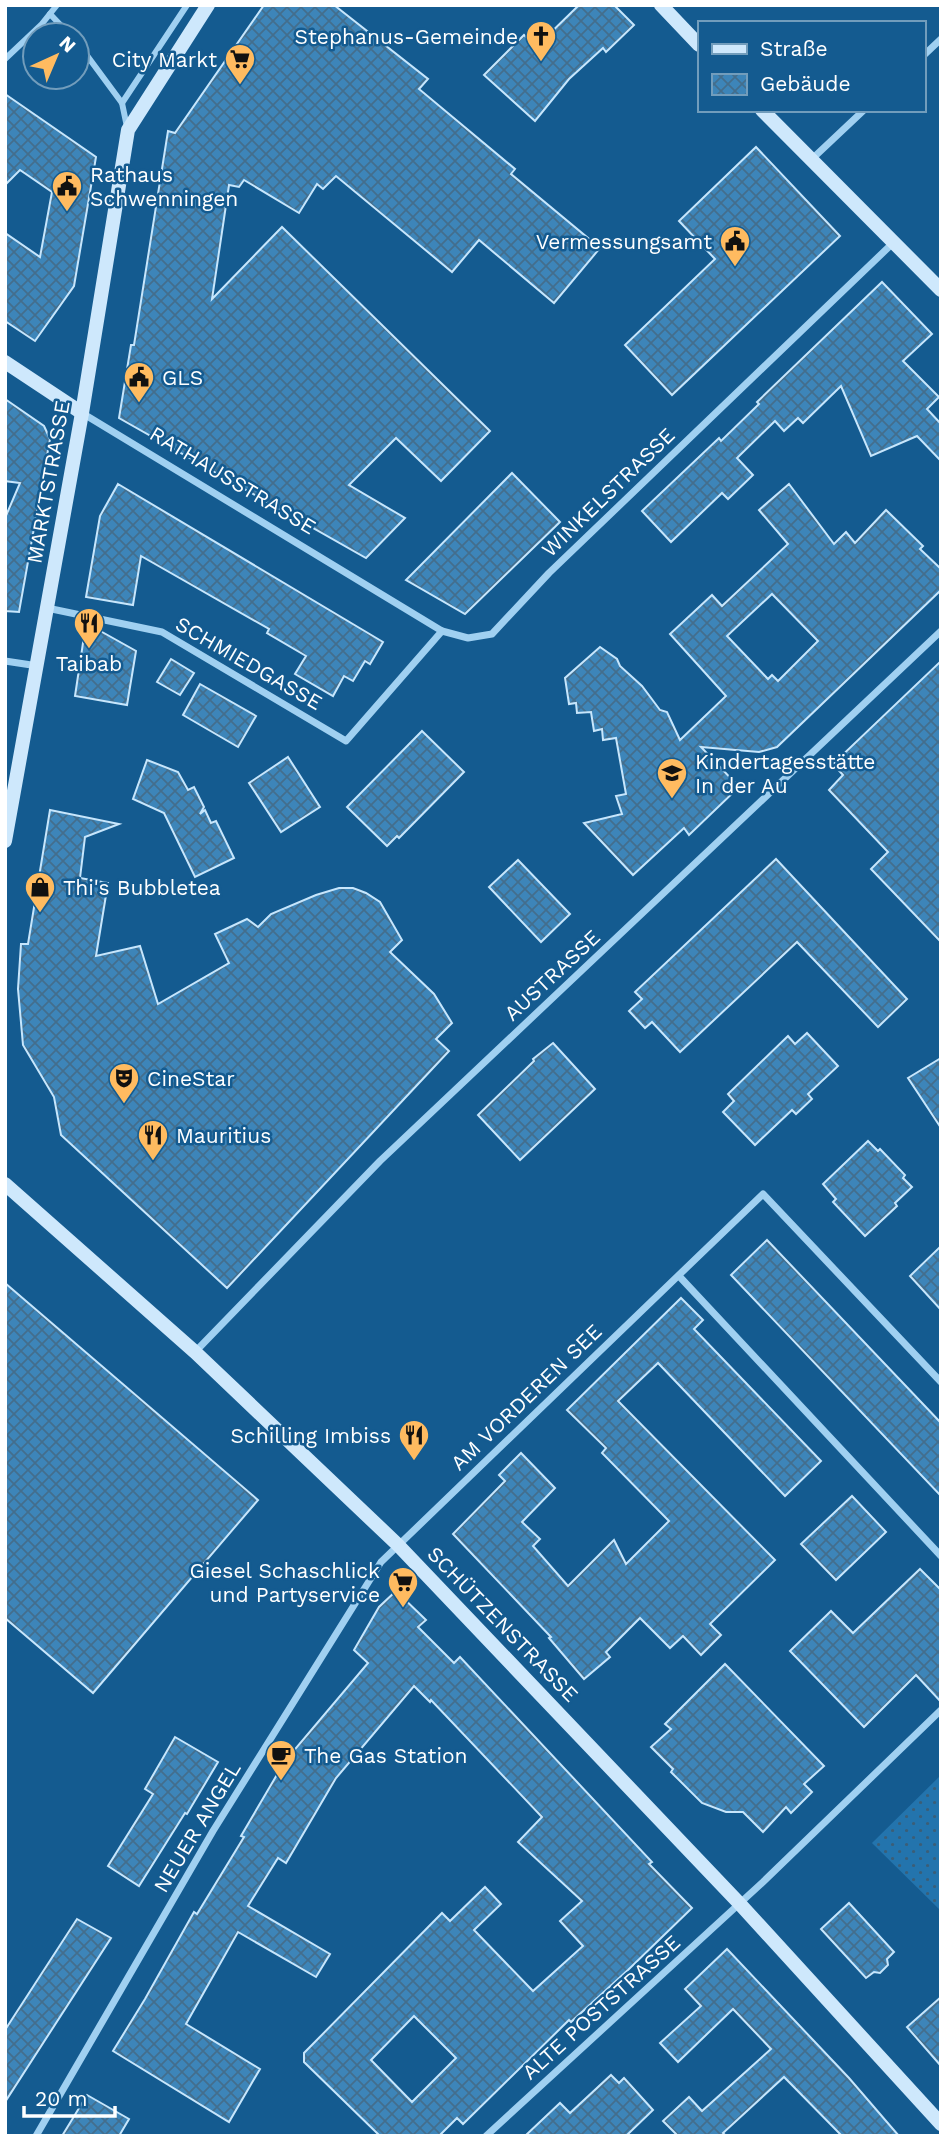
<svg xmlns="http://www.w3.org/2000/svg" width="946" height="2141" viewBox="0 0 946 2141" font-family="'Work Sans',sans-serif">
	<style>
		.grass { fill: url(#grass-dots) }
		.building { fill: url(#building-cross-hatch); stroke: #c7e6fc; stroke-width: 2; fill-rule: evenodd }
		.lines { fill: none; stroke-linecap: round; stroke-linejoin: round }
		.pedestrian { stroke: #a0d0f1; stroke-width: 6 }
		.minor { stroke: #a0d0f1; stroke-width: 7 }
		.secondary { stroke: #cee8fc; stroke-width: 14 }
		.labels { text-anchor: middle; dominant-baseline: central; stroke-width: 5; stroke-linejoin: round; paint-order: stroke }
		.poi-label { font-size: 21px; fill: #fff; stroke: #145b90; text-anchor: start }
		.street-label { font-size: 21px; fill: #fff; stroke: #145b90 }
	</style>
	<defs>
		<pattern id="grass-dots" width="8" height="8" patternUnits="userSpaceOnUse" patternTransform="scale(1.75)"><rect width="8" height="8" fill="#2374ad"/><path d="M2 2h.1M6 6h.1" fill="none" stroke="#3a5e78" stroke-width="1.8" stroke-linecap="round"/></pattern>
		<pattern id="building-cross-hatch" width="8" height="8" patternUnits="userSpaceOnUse" patternTransform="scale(1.75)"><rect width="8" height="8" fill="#3d85b9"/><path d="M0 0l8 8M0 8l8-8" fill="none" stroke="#436e8d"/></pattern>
	</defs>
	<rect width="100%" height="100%" fill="#145b90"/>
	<!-- grass -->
	<polygon class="grass" points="941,1775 941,1911 872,1843"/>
	<!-- building -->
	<g class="building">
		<polygon points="264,5 334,5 428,79 419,89 515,169 511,174 600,248 554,303 479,240 452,272 336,176 323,189 317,184 299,213 244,180 239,187 229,185 212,299 282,227 490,431 441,481 396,438 349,485 405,518 366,558 119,418 131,345 134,345 168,131 175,133"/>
		<polygon points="579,5 614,5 634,25 606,52 603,48 569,79 535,121 484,75 524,35 536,47"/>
		<polygon points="5,94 96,157 74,286 35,341 5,321 5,233 40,257 52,192 20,170 5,185"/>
		<polygon points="756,147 840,236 672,395 625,345 715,259 679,221"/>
		<polygon points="882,282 932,334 903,361 939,397 927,409 941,424 941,461 917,436 871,456 841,386 803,423 798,418 784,431 775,421 737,458 753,475 728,499 722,493 671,542 642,511 719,438 721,441 759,404 757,402"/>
		<polygon points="5,399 44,426 50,439 19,612 5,611 5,518 20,483 5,481"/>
		<polygon points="512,473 560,522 465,614 406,580"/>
		<polygon points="118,484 383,642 370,664 365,661 353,681 344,676 333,696 295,674 306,656 267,633 269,629 141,556 133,605 86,597 100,516"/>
		<path d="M789 484 834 544 846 532 855 543 886 510 923 546 920 549 941 569V590L777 747 759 752 701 747 739 787 689 835 684 828 633 875 584 823 622 814 616 796 626 794 616 738 603 740 602 729 594 731 591 712 577 713 576 703 569 704 565 678 600 647 617 659 620 666 642 686 660 710 667 712 680 740 726 696 670 634 712 595 722 606 788 544 759 510ZM772 594 818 641 778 681 772 675 768 679 727 636Z"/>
		<polygon points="86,623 136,651 127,705 75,696"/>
		<polygon points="171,659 194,673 180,695 157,682"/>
		<polygon points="941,661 941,942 871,869 888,852 829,790 843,775 833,764"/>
		<polygon points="200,684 256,716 238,747 183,715"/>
		<polygon points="422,731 464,772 399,838 397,836 387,846 347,807"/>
		<polygon points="288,757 320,807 281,832 249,783"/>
		<polygon points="147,760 178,772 188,790 194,787 204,807 200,814 205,810 211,823 216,821 234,858 195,877 164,813 133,799"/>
		<polygon points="50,810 119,824 85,837 80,878 108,883 96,956 140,946 158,1004 229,963 215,934 247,919 258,927 271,914 316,895 339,888 353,888 366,893 380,902 402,940 390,952 434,994 452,1023 436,1039 449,1051 227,1288 61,1135 54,1097 23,1045 18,989 21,944 28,944"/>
		<polygon points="776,859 907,999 878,1027 797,942 680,1052 652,1022 645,1028 629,1011 642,999 635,992"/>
		<polygon points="518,860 570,914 541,942 489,887"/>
		<polygon points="807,1033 838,1066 808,1094 812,1099 796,1114 792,1110 755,1145 723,1112 734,1101 728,1094 788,1036 795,1044"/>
		<polygon points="553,1043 595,1089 520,1160 478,1115 534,1061 533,1059"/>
		<polygon points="941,1058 941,1128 908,1078"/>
		<polygon points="868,1141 878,1151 880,1149 905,1175 903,1178 912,1187 895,1203 897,1206 865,1236 833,1202 836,1199 823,1184"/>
		<polygon points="767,1240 941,1423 941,1496 731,1275"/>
		<polygon points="941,1246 941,1310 910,1276"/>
		<polygon points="5,1283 258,1500 93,1693 5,1618"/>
		<polygon points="681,1298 703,1320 694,1329 821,1461 785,1496 658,1363 618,1401 775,1560 710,1624 721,1635 701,1655 683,1636 670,1648 640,1618 606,1652 610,1657 584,1679 549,1638 551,1637 453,1534 505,1481 499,1475 521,1453 555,1488 522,1522 540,1539 533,1546 568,1586 614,1540 626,1564 669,1521 602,1453 606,1448 567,1410"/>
		<polygon points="852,1496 886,1532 836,1580 801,1544"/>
		<polygon points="920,1569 941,1590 941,1702 916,1675 864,1727 790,1651 831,1611 853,1633"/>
		<path d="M396 1591 426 1620 418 1627 454 1663 460 1657 652 1862 649 1864 692 1908 628 1970 571 2022 569 2020 463 2124 457 2118 439 2136H380L304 2062V2053L442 1913 450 1921 485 1887 501 1904 474 1930 533 1991 583 1946 560 1921 582 1901 518 1842 542 1817 431 1700 430 1702 414 1686 336 1778 286 1863 278 1858 248 1906 330 1954 316 1977 238 1932 186 2024 260 2069 229 2122 113 2051 145 1999 194 1912 197 1914 244 1837 241 1836 285 1761 368 1663 354 1650 379 1607ZM414 2016 456 2058 412 2102 371 2060Z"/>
		<polygon points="725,1664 824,1766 804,1784 812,1792 791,1813 786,1807 763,1832 743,1812 726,1812 702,1803 671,1772 673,1769 651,1747 671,1729 665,1724"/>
		<polygon points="175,1737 218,1762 187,1814 185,1813 139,1886 108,1866 153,1794 145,1789"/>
		<polygon points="849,1903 894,1952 887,1959 888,1965 880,1973 874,1972 866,1978 821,1929"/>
		<polygon points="77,1919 111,1938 5,2102 5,2030"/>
		<polygon points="727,1949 849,2078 899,2136 842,2136 784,2077 723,2133 726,2136 675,2136 676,2134 663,2121 689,2097 702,2111 771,2049 733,2009 678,2062 660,2043 701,2006 685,1989"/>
		<polygon points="941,1997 941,2066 907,2027"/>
		<polygon points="611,2075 619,2083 624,2078 653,2110 626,2136 525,2136 560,2103 570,2113"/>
		<polygon points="87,2095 129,2119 119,2136 62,2136"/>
	</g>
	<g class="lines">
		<!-- pedestrian -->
		<g class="pedestrian">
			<polyline points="50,14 70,35"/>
			<polyline points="77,42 122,103 127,127"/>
			<polyline points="5,59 41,25 57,5"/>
			<polyline points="122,103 187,5"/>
		</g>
		<!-- minor -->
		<g class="minor">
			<polyline points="923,56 941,39"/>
			<polyline points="812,159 864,110"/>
			<polyline points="82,413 442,631 468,638 492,634 549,573 894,242"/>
			<polyline points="47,608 162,632 346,741 442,631"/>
			<polyline points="5,661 38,666"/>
			<polyline points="679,1276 941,1556"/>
			<polyline points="195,1352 380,1161 941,631"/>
			<polyline points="36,2136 213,1831 381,1562 763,1194 941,1382"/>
			<polyline points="486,2136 763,1882 941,1710"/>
		</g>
		<!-- secondary -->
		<g class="secondary">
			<polyline points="661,5 699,45"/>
			<polyline points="762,110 941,290"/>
			<polyline points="5,362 82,413"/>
			<polyline points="5,841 82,413 128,130 208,5"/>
			<polyline points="5,1184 195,1352 398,1545 739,1903 941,2124"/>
		</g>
	</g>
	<!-- icons -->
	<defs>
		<g id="church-pin" transform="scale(1.575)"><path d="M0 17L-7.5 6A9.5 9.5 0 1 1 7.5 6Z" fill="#ffbb60" stroke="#145b90"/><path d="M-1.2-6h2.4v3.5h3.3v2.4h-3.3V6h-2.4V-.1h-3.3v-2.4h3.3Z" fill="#111"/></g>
		<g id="supermarket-pin" transform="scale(1.575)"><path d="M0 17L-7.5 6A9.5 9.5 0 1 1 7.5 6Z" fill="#ffbb60" stroke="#145b90"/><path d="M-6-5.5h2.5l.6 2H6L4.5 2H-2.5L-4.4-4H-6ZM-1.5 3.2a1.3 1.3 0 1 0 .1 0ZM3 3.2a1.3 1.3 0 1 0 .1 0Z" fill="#111"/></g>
		<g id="civic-pin" transform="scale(1.575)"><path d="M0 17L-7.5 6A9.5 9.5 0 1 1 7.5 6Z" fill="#ffbb60" stroke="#145b90"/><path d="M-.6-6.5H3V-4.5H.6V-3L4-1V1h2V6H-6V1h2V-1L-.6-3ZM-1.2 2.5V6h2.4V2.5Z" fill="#111"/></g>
		<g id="restaurant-pin" transform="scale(1.575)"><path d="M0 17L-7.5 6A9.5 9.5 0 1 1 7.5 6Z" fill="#ffbb60" stroke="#145b90"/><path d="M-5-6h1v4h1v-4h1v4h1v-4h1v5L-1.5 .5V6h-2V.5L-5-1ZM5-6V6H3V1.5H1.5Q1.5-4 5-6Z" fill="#111"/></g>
		<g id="school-pin" transform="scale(1.575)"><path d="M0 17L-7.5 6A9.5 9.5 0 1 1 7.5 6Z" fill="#ffbb60" stroke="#145b90"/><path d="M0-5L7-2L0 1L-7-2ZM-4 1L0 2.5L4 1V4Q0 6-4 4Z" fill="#111"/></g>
		<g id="shop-pin" transform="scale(1.575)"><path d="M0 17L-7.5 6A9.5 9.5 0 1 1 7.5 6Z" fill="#ffbb60" stroke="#145b90"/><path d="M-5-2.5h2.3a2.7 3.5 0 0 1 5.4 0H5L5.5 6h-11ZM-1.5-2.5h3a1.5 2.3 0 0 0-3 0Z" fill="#111"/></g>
		<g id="theatre-pin" transform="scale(1.575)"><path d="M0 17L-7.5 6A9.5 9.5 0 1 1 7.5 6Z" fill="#ffbb60" stroke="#145b90"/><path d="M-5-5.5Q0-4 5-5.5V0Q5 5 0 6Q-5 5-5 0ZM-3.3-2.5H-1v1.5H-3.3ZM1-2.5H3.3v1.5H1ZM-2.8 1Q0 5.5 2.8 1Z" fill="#111"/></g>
		<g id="cafe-pin" transform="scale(1.575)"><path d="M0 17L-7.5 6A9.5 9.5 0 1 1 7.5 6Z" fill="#ffbb60" stroke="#145b90"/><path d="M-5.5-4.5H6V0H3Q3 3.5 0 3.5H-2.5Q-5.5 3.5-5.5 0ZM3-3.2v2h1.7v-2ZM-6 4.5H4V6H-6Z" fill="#111"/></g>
	</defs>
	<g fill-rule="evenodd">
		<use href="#church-pin" x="541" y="36"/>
		<use href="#supermarket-pin" x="240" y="59"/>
		<use href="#civic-pin" x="67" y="186"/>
		<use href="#civic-pin" x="735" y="241"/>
		<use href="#civic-pin" x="139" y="377"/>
		<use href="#restaurant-pin" x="89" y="623"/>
		<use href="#school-pin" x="672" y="773"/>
		<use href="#shop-pin" x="40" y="887"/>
		<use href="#theatre-pin" x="124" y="1078"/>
		<use href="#restaurant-pin" x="153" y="1135"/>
		<use href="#restaurant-pin" x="414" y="1435"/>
		<use href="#supermarket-pin" x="403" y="1582"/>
		<use href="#cafe-pin" x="281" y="1755"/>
	</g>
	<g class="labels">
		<!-- poi labels -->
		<g class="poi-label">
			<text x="518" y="36" text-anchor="end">Stephanus-Gemeinde</text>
			<text x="217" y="59" text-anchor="end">City Markt</text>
			<text x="90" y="174">Rathaus<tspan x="90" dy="24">Schwenningen</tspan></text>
			<text x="712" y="241" text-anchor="end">Vermessungsamt</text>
			<text x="162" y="377">GLS</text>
			<text x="89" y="663" text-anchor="middle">Taibab</text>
			<text x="695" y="761">Kindertagesstätte<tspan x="695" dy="24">In der Au</tspan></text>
			<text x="63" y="887">Thi's Bubbletea</text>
			<text x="147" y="1078">CineStar</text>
			<text x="176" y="1135">Mauritius</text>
			<text x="391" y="1435" text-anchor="end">Schilling Imbiss</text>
			<text x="380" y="1570" text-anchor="end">Giesel Schaschlick<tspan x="380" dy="24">und Partyservice</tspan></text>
			<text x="304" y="1755">The Gas Station</text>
		</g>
		<!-- street labels -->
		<g class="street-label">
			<text transform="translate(233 480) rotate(31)">RATHAUSSTRASSE</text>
			<text transform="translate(48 482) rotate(-80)">MARKTSTRASSE</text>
			<text transform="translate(608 492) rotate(-44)">WINKELSTRASSE</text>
			<text transform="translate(249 663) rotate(30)">SCHMIEDGASSE</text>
			<text transform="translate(552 975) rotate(-43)">AUSTRASSE</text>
			<text transform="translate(526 1397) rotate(-44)">AM VORDEREN SEE</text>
			<text transform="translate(503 1624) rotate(46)">SCHÜTZENSTRASSE</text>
			<text transform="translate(197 1827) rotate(-59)">NEUER ANGEL</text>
			<text transform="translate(601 2007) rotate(-42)">ALTE POSTSTRASSE</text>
		</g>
	</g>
	<!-- border -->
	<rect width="946" height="2141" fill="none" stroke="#ffffff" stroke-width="14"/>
	<!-- legend -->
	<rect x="698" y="21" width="228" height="91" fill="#145b90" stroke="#729dbc" stroke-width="2"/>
	<rect x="712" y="44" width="35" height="10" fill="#cee8fc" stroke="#729dbc" stroke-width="2"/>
	<text x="760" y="56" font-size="21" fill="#ffffff">Straße</text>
	<rect x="712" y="74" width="35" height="21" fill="url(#building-cross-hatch)" stroke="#729dbc" stroke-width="2"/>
	<text x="760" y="91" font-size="21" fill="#ffffff">Gebäude</text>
	<!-- north arrow -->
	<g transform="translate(56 56) rotate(44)"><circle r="33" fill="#145b90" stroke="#729dbc" stroke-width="2"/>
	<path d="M0-5L12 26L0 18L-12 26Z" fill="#ffbb60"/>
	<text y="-10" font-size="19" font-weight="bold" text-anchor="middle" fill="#ffffff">N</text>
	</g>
	<!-- scale -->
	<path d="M24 2106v10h91v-10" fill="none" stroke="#ffffff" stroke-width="3.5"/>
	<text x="35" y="2106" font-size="21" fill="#ffffff" stroke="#145b90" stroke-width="5" paint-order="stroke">20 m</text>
</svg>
